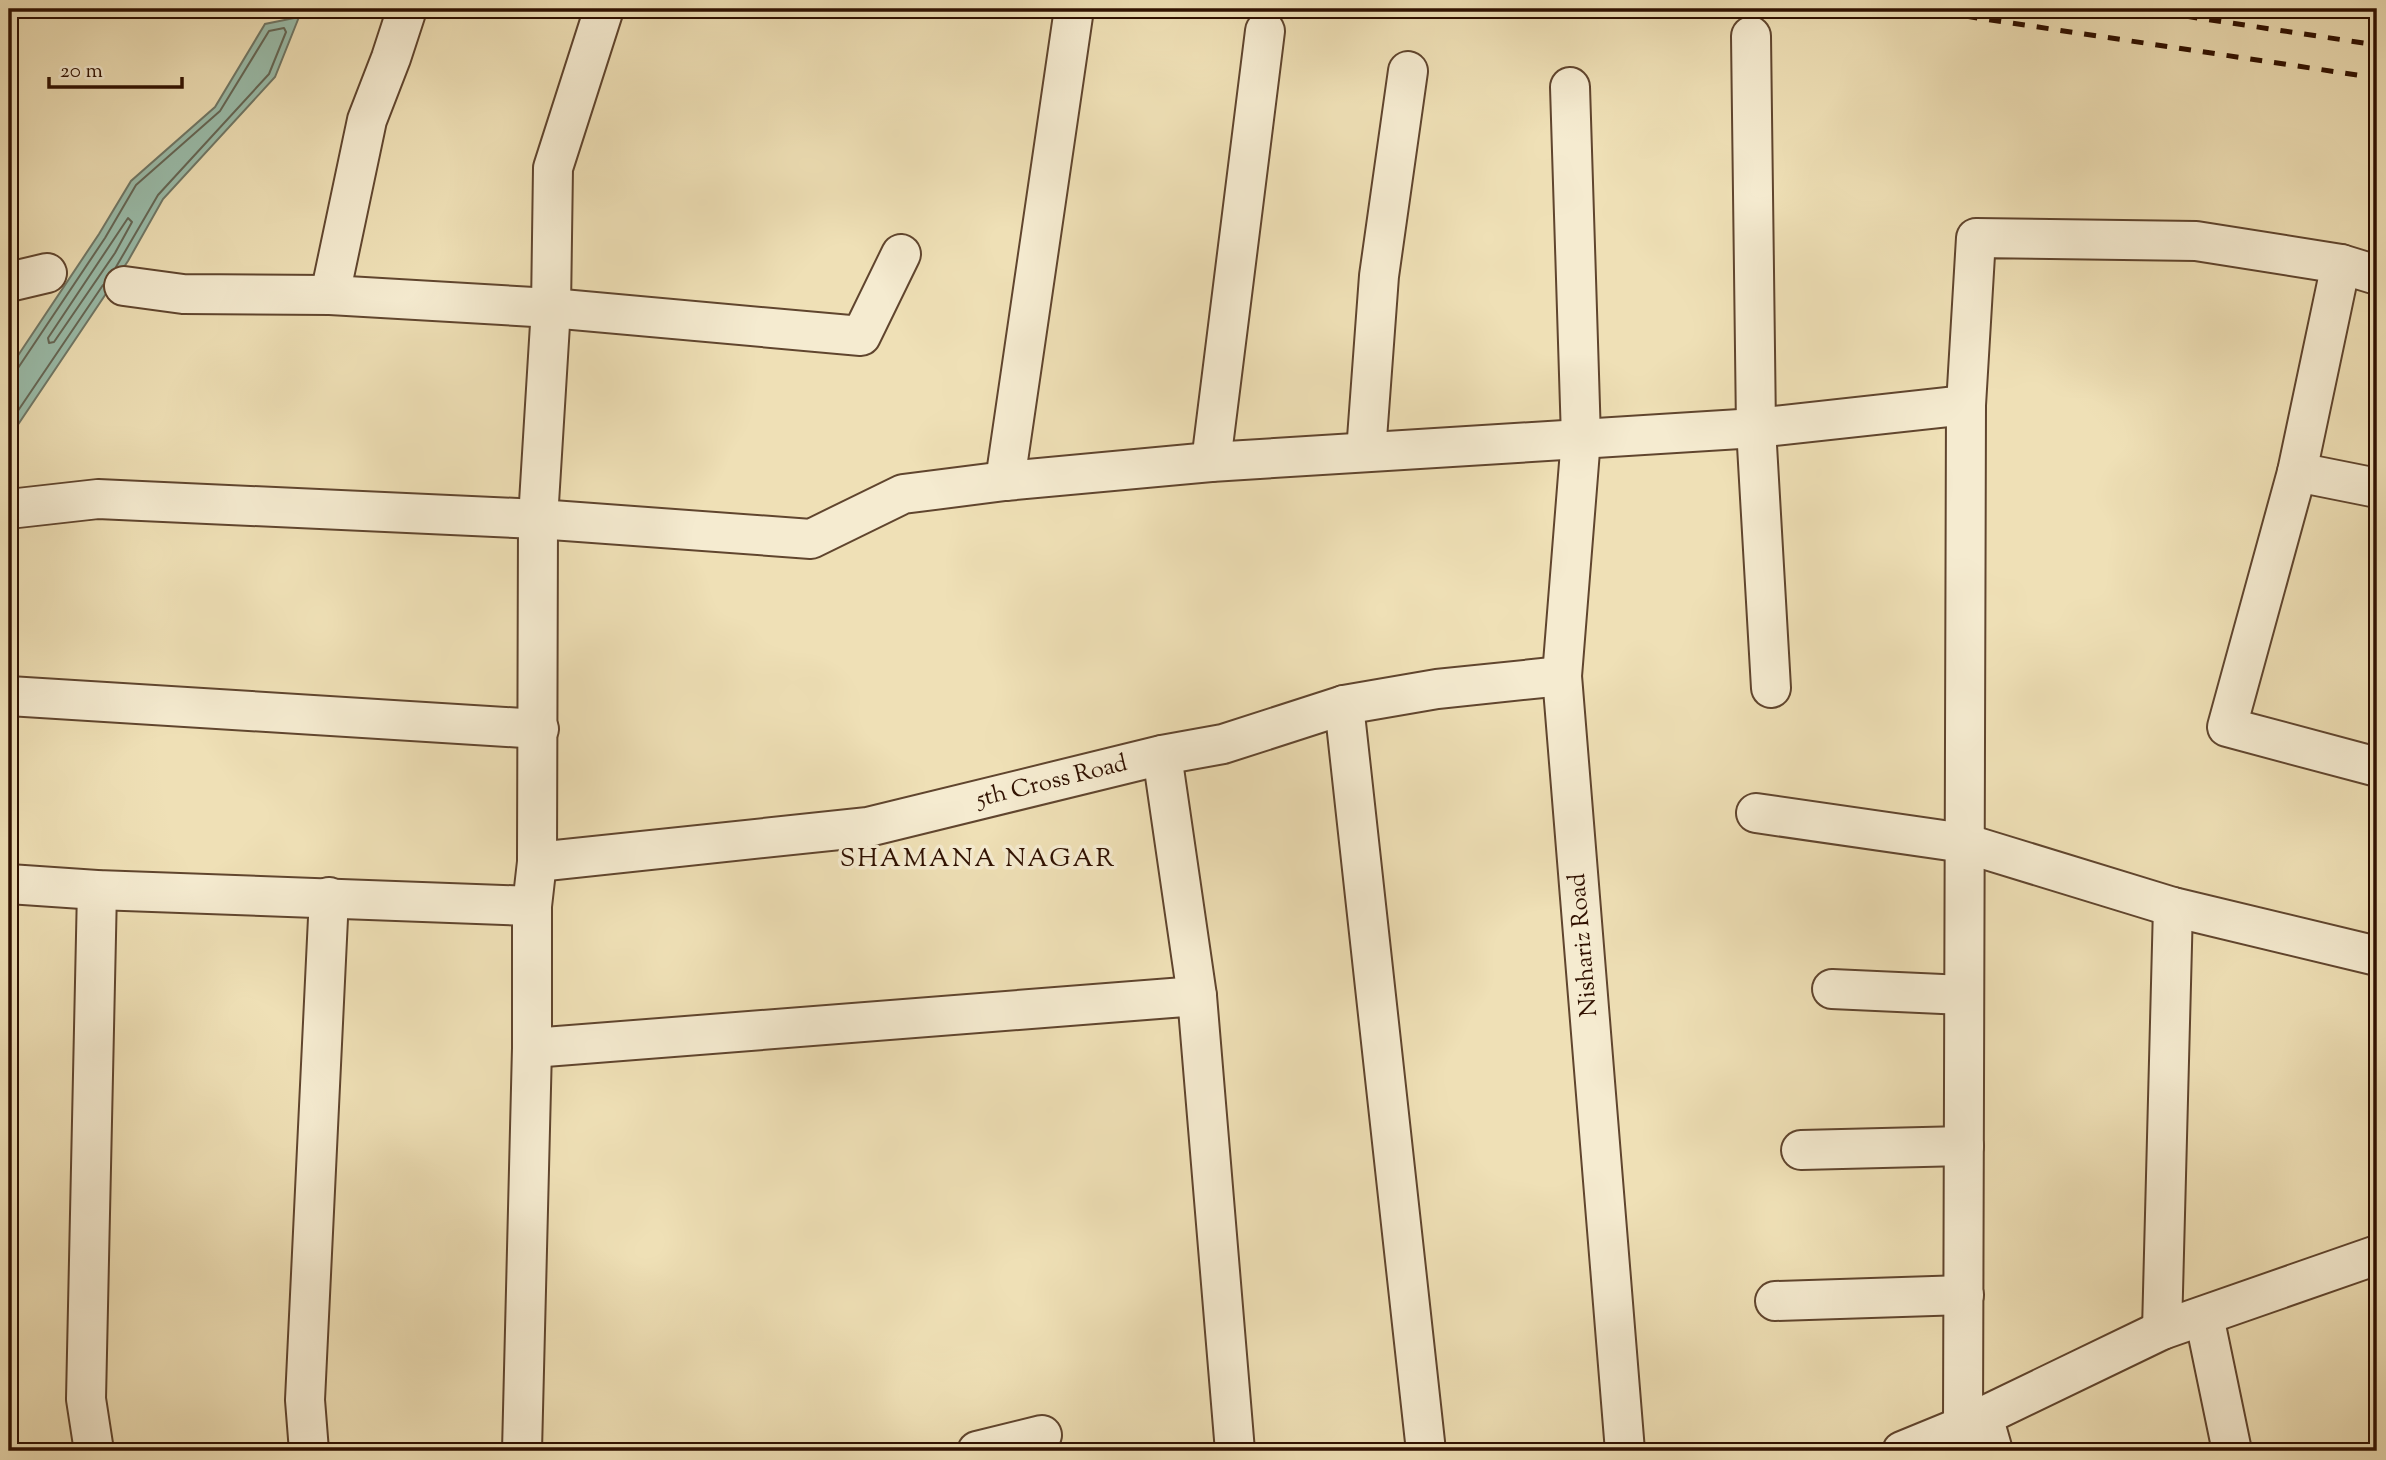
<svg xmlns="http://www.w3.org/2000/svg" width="2386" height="1460" viewBox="0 0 2386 1460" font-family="'Sorts Mill Goudy',serif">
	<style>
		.water { fill: #9abdab; stroke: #707867; stroke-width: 2 }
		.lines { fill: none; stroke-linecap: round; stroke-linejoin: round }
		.shore { stroke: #656756; stroke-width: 2 }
		.minor-casing { stroke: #60452e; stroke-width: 42 }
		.minor { stroke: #f5ebd0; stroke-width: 38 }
		.rail { stroke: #301101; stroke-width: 5; stroke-dasharray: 12 12; stroke-linecap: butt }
		.labels { text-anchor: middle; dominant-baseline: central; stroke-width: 7; stroke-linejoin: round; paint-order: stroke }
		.street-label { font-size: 24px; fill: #301101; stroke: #f5ebd0 }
		.neighbourhood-label { font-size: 26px; letter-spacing: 2px; fill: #301101; stroke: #f5ebd0 }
	</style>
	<rect width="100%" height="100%" fill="#efe0b6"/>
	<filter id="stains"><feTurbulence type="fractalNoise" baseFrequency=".00286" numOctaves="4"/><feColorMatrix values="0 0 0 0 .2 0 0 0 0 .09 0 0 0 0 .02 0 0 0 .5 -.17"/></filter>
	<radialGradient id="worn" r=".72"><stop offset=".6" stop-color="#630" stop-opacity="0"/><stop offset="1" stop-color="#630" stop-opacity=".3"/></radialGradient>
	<!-- water -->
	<polygon class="water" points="299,17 275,77 163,199 128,261 9,438 9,369 99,234 131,181 215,107 265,24"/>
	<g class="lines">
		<!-- shore -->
		<g class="shore">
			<polygon points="128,218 132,222 115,253 54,342 49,343 48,338"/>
			<polyline points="9,372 18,368 105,238 136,185 220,111 269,31 284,28 286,32 269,74 158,195 116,267"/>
			<polyline points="9,424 103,285"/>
		</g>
		<!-- minor casing -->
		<g class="minor-casing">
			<g id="minor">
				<polyline points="1751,36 1756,428 1771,688"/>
				<polyline points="1570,87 1581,438 1562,676 1625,1451"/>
				<polyline points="2341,264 2297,472 2227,727 2377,767"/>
				<polyline points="9,282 47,273"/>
				<polyline points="124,286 183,294 330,295 551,308 861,336 901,254"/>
				<polyline points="330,295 367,120 391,58 407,9"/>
				<polyline points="1366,452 1379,276 1408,71"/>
				<polyline points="1211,462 1265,31"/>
				<polyline points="2297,472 2377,488"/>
				<polyline points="1005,481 1074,9"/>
				<polyline points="9,509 98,499 538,519 811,539 903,494 1005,481 1211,462 1756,428 1966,405"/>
				<polyline points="9,696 539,729"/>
				<polyline points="1344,705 1426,1451"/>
				<polyline points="1162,755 1197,996"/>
				<polyline points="1756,813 1964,843 2173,907 2377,956"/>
				<polyline points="537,862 868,827 1162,755 1223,744 1344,705 1437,689 1562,676"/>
				<polyline points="9,884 97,890 532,906"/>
				<polyline points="1832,989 1964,995"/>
				<polyline points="532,1048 1197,996 1235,1451"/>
				<polyline points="1801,1150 1964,1146"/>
				<polyline points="1775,1301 1964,1295"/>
				<polyline points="2204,1316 2232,1451"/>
				<polyline points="2162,1330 2173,907"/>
				<polyline points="1983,1416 1993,1451"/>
				<polyline points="1963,1426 1966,405 1976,238 2196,241 2341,264 2377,275"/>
				<polyline points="94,1451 86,1399 97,890"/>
				<polyline points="309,1451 305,1400 329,897"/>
				<polyline points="522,1451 532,1048 532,906 537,862 538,519 551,308 553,168 604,9"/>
				<polyline points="977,1451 1042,1435"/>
				<polyline points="1902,1451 1963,1426 2162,1330 2377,1255"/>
			</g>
		</g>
		<!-- minor -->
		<use href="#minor" class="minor"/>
		<!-- rail -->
		<g class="rail">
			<polyline points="1918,9 2377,78"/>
			<polyline points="2138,9 2377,45"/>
		</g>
	</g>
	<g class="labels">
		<!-- street labels -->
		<g class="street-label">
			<text transform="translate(1052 782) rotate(-14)">5th Cross Road</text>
			<text transform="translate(1584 945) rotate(-95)">Nishariz Road</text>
		</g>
		<!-- neighbourhood labels -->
		<g class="neighbourhood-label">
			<text x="978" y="859">SHAMANA NAGAR</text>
		</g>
	</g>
	<!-- margin -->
	<rect width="2386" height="1460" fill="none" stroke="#efe0b6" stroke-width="35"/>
	<rect x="10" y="10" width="2365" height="1439" fill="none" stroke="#301101" stroke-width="3.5"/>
	<rect x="18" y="18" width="2351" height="1425" fill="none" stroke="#301101" stroke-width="2"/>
	<!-- scale -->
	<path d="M49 77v10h133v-10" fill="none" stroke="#301101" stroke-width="3.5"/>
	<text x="60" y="77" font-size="21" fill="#301101" stroke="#f5ebd0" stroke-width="5" paint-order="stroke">20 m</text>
	<rect width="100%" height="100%" filter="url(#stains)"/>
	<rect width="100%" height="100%" fill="url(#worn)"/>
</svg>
